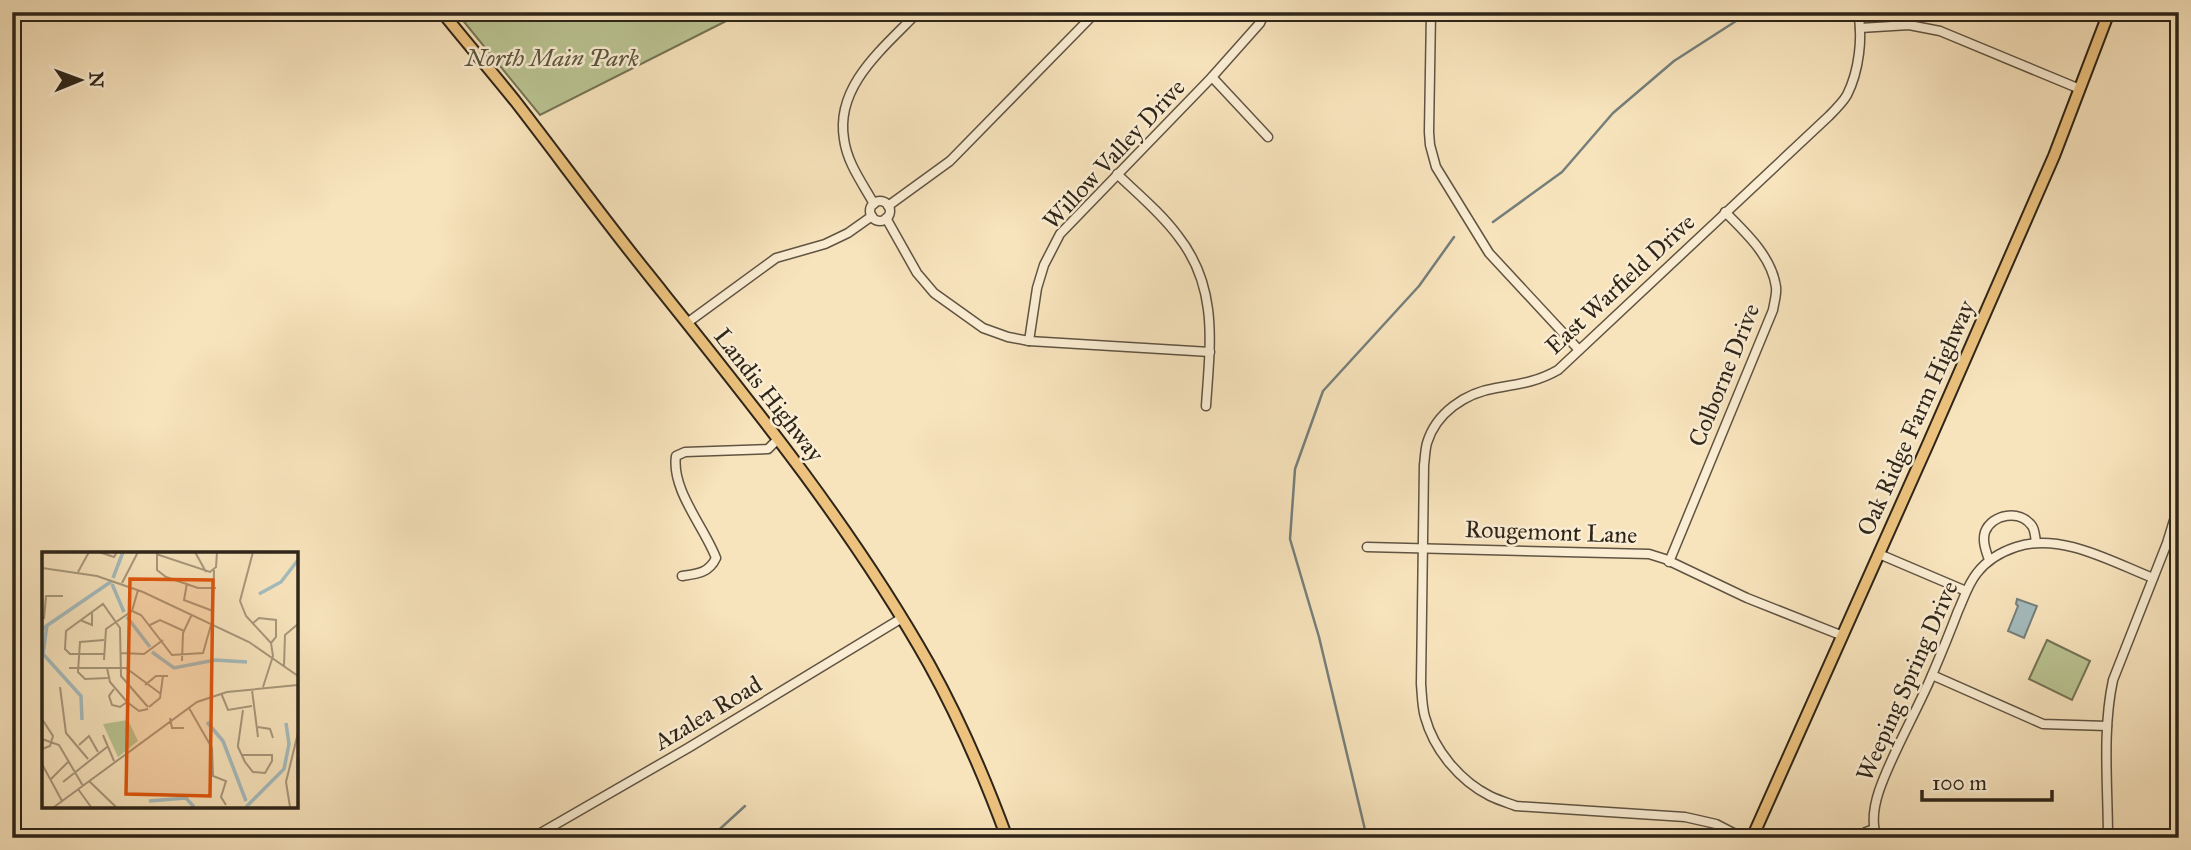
<svg xmlns="http://www.w3.org/2000/svg" width="2191" height="850" viewBox="0 0 2191 850" font-family="'IM FELL Great Primer',serif">
	<style>
		.green { fill: #bac492; stroke: #747456; stroke-width: 2 }
		.water { fill: #a4bbbd; stroke: #757f7b; stroke-width: 2 }
		.lines { fill: none; stroke-linecap: round; stroke-linejoin: round }
		.stream { stroke: #757f7b; stroke-width: 2.5 }
		.minor-casing { stroke: #605442; stroke-width: 11 }
		.major-casing { stroke: #2e2519; stroke-width: 14 }
		.minor { stroke: #faedd3; stroke-width: 8 }
		.major { stroke: #ecc27e; stroke-width: 10 }
		.labels { text-anchor: middle; dominant-baseline: central; stroke-width: 5; stroke-linejoin: round; paint-order: stroke }
		.park-label { font-size: 24px; font-style: italic; fill: #58553d; stroke: #faedd3 }
		.street-label { font-size: 24px; fill: #2e2519; stroke: #faedd3 }
		.inset-river { fill: none; stroke: #a4bbbd; stroke-width: 3.5 }
		.inset-road { fill: none; stroke: #a7977b; stroke-width: 2 }
		.view { fill: #df560d; fill-opacity: 0.15; stroke: #df560d; stroke-width: 3.5 }
		.inset-edge { fill: none; stroke: #2e2519; stroke-width: 3.5 }
	</style>
	<rect width="100%" height="100%" fill="#f7e3bc"/>
	<filter id="stains"><feTurbulence type="fractalNoise" baseFrequency=".00286" numOctaves="4"/><feColorMatrix values="0 0 0 0 .2 0 0 0 0 .09 0 0 0 0 .02 0 0 0 .5 -.17"/></filter>
	<radialGradient id="worn" r=".72"><stop offset=".6" stop-color="#630" stop-opacity="0"/><stop offset="1" stop-color="#630" stop-opacity=".3"/></radialGradient>
	<!-- green -->
	<g class="green">
		<polygon points="456,12 744,12 540,115"/>
		<polygon points="2047,640 2090,661 2072,700 2029,679"/>
	</g>
	<!-- water -->
	<polygon class="water" points="2017,599 2037,606 2024,638 2008,631 2018,606 2016,604"/>
	<g class="lines">
		<!-- stream -->
		<g class="stream">
			<polyline points="1493,222 1562,172 1613,113 1674,61 1750,12"/>
			<polyline points="710,838 745,806"/>
			<polyline points="1367,838 1319,637 1290,539 1295,469 1323,391 1419,286 1454,237"/>
		</g>
		<!-- minor casing -->
		<g class="minor-casing">
			<g id="minor">
				<polyline points="1431,12 1429,132 1430,145 1436,167 1489,253 1579,350"/>
				<polyline points="1860,28 1909,25 1940,31 2080,89"/>
				<polyline points="1212,77 1268,137"/>
				<path d="M1117 174C1138 194 1161 213 1178 236 1219 288 1210 345 1206 406"/>
				<circle cx="880" cy="211" r="10"/>
				<path d="M874 204C863 184 847 163 844 139 835 85 885 47 918 12"/>
				<polyline points="888,206 950,161 1096,12"/>
				<polyline points="886,218 917,273 934,293 983,328 1008,337 1029,341 1210,352"/>
				<polyline points="687,323 776,258 825,244 848,233 872,216"/>
				<polyline points="1029,341 1037,288 1044,265 1060,234 1212,77 1260,23 1265,12"/>
				<polyline points="1367,547 1649,554 1665,559 1747,598 1843,636"/>
				<polyline points="1879,554 1966,591"/>
				<path d="M1989 560C1986 551 1982 541 1985 532 1992 514 2020 509 2032 526 2035 530 2035 537 2036 542"/>
				<path d="M1669 562 1773 310C1774 303 1777 294 1776 287 1772 257 1746 233 1725 212"/>
				<path d="M682 576C697 574 709 573 716 558 705 528 671 490 676 456L685 452 768 449 778 439"/>
				<polyline points="1932,675 2043,724 2107,726"/>
				<polyline points="532,838 688,748 902,618"/>
				<path d="M1743 838 1716 824 1685 817 1516 806C1508 803 1498 800 1490 796 1460 781 1434 750 1425 717 1422 707 1422 695 1421 684L1424 465C1425 458 1425 450 1427 443 1436 413 1465 393 1496 388 1519 384 1537 382 1558 370L1829 116C1835 110 1843 102 1847 95 1859 71 1863 38 1858 12"/>
				<polyline points="1858,838 1866,832 1874,829"/>
				<path d="M1877 838C1871 823 1874 806 1879 791 1892 753 1916 713 1932 675 1941 654 1950 632 1958 611 1964 598 1968 584 1977 573 1987 560 2001 552 2016 547 2061 532 2112 562 2153 578"/>
				<path d="M2108 838C2108 786 2102 731 2113 680L2167 543 2179 504"/>
			</g>
		</g>
		<!-- major casing -->
		<g class="major-casing">
			<g id="major">
				<path d="M442 12C466 42 492 72 516 102 560 159 603 218 648 274 748 399 850 524 929 664 960 720 985 778 1007 838"/>
				<polyline points="1752,838 1928,444 2054,156 2109,12"/>
			</g>
		</g>
		<!-- minor -->
		<use href="#minor" class="minor"/>
		<!-- major -->
		<use href="#major" class="major"/>
	</g>
	<g class="labels">
		<!-- park labels -->
		<g class="park-label">
			<text x="552" y="58">North Main Park</text>
		</g>
		<!-- street labels -->
		<g class="street-label">
			<text transform="translate(1114 154) rotate(-47)">Willow Valley Drive</text>
			<text transform="translate(1620 284) rotate(-43)">East Warfield Drive</text>
			<text transform="translate(1724 375) rotate(-68)">Colborne Drive</text>
			<text transform="translate(769 395) rotate(52)">Landis Highway</text>
			<text transform="translate(1916 418) rotate(-66)">Oak Ridge Farm Highway</text>
			<text transform="translate(1551 532) rotate(2)">Rougemont Lane</text>
			<text transform="translate(1907 681) rotate(-66)">Weeping Spring Drive</text>
			<text transform="translate(708 713) rotate(-31)">Azalea Road</text>
		</g>
	</g>
	<!-- overview -->
	<g transform="translate(42 552)">
		<rect width="256" height="256" fill="#f7e3bc"/>
		<path d="M86 168 96 189 76 205 61 172Z" fill="#bac492"/>
		<path class="inset-river" d="M71 26 81 0M70 32 82 60M217 42 239 30 256 8M85 65 108 95M5 73 1 102 39 144 40 168M0 77 70 29M110 100 132 116 173 108 205 110M165 170 181 189 204 249M256 206V228M107 249 144 246 152 255M204 255 242 217 247 192 244 171"/>
		<path class="inset-road" d="M57 0 72 5 75 0M115 0V18L124 25 156 36H174M153 0 164 20M211 0 198 49 204 64 229 91 231 104 221 135M114 2 168 20 174 15 175 0M0 16 55 24 101 40 207 90 256 124M36 20 47 0M80 31 96 0M145 31 142 48 171 59 172 18M90 59 99 63 130 103 161 101 169 73M90 59 96 38M2 67 4 44H21M38 68 50 73V60M210 72 217 66 234 68V85L229 91M108 73 118 68 142 79M62 88 38 90 36 120 43 127 66 126M78 101 102 102 121 88M62 102H28L23 97 24 79 61 52 78 76 79 124 106 155M62 108 64 77 90 59M140 109 141 81 150 62M242 114 243 83 256 72M27 116H84L119 142M65 116 68 130 85 150 97 159 106 157M103 133 114 124H126M18 135 24 181 46 207M72 137 67 144 70 153 78 155 85 150M210 138 216 185M179 141 186 158 210 154M107 155 118 146 121 124M147 156 170 196 171 224 184 229 179 245 184 253M128 166 130 176H142M0 167 11 184 8 194 0 197M216 175 228 177 231 186M61 183 72 209M0 187 17 193 41 234M37 193 47 184 56 200M200 203H230V209L223 221 211 220 203 210 196 195V193L201 158M0 212 20 249M9 227 26 210M47 229 74 255M21 230 65 195M36 237 49 255M12 255 155 150 185 140 256 133M248 255 244 230 256 181"/>
		<path class="view" d="M88 27 171 28 168 244 84 242Z"/>
		<rect width="256" height="256" class="inset-edge"/>
	</g>
	<!-- margin -->
	<rect width="2191" height="850" fill="none" stroke="#f7e3bc" stroke-width="42"/>
	<rect x="14" y="14" width="2163" height="822" fill="none" stroke="#2e2519" stroke-width="3.5"/>
	<rect x="21" y="21" width="2149" height="808" fill="none" stroke="#2e2519" stroke-width="2"/>
	<!-- north arrow -->
	<g transform="translate(80 80) rotate(89)" stroke="#faedd3" stroke-width="5" paint-order="stroke">
	<path d="M0-5L12 26L0 18L-12 26Z" fill="#2e2519"/>
	<text y="-10" font-size="19" font-weight="bold" text-anchor="middle" fill="#2e2519">N</text>
	</g>
	<!-- scale -->
	<path d="M1922 790v10h130v-10" fill="none" stroke="#2e2519" stroke-width="3.5"/>
	<text x="1932" y="790" font-size="21" fill="#2e2519" stroke="#faedd3" stroke-width="5" paint-order="stroke">100 m</text>
	<rect width="100%" height="100%" filter="url(#stains)"/>
	<rect width="100%" height="100%" fill="url(#worn)"/>
</svg>
